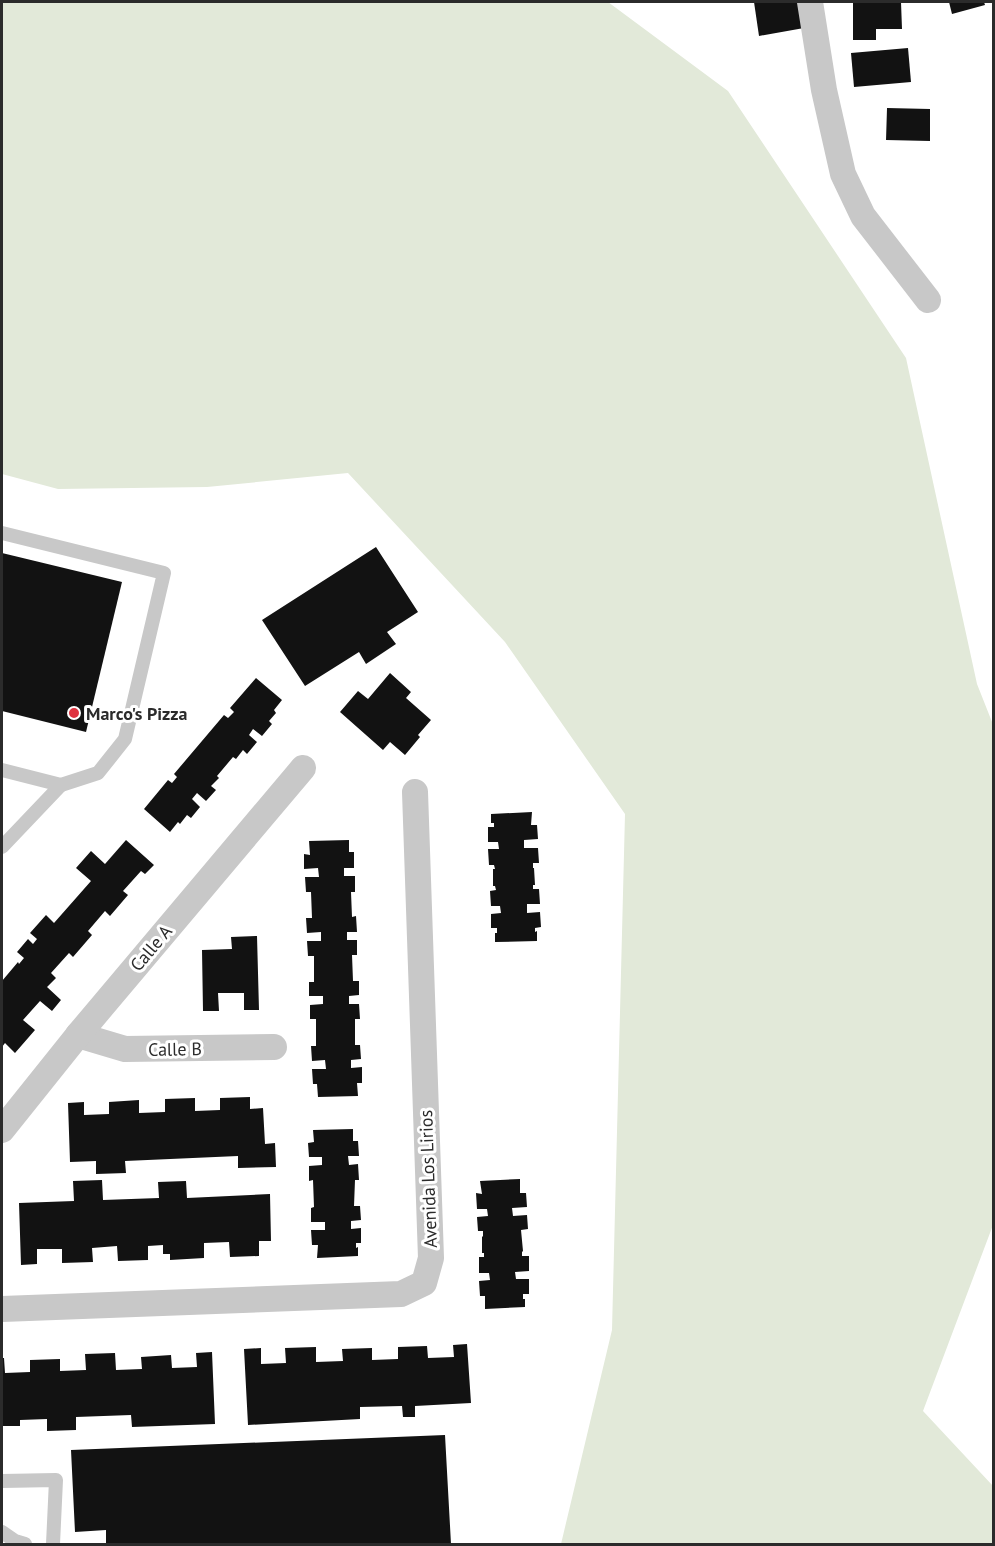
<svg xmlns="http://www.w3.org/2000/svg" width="995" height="1546" viewBox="0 0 995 1546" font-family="'PT Sans',sans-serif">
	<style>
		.green { fill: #e2e9d9 }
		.building { fill: #121212 }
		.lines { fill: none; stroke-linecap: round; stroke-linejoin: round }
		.service { stroke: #c8c8c8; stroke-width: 14 }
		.minor { stroke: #c8c8c8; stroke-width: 26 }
		.poi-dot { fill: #de323f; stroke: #fff; stroke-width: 2 }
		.labels { text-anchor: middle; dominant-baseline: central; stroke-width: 6; stroke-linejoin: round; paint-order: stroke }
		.poi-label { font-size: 18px; font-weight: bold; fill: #2b2b2b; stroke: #fff; text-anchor: start }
		.street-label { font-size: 18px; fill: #2b2b2b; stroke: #fff }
	</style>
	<rect width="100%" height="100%" fill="#fff"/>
	<!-- green -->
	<polygon class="green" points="2,2 608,2 728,91 906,358 977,684 994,727 993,1225 923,1411 993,1486 993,1544 561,1544 612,1330 625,814 505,642 348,473 207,487 58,489 2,474"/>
	<!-- building -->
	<g class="building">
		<polygon points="754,2 799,2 804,28 759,36"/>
		<polygon points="853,2 901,2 902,29 876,29 876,40 853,40"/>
		<polygon points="949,2 984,2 985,5 952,14"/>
		<polygon points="908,48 911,82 854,87 851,53"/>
		<polygon points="887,108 930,109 930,141 886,140"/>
		<polygon points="376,547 418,612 387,632 396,644 366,664 359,652 305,686 262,620"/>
		<polygon points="2,553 122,582 86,732 2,711"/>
		<polygon points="390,673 411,692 406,698 431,720 418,735 420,737 405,755 390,742 383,750 340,712 358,691 368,699"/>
		<polygon points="256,678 282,700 274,710 276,713 269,721 272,724 262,736 253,729 249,735 257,742 247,754 243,750 236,759 233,757 217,776 219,778 211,786 216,790 206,801 197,793 192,799 200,807 191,818 187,815 180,824 178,822 170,832 144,809 168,780 172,783 177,777 174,774 224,715 228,718 234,712 230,708"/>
		<polygon points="532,812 531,825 537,825 538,839 524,840 524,848 538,848 539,863 533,863 533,868 534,868 535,885 533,885 533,889 539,889 540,904 527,904 527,913 540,912 541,927 535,928 535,932 537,931 537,941 495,942 495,933 497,933 497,928 491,928 491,914 501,913 500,906 491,906 490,891 496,890 495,886 493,886 493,869 495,869 494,865 489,865 488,849 499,849 498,842 488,842 488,827 494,827 494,823 491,823 491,814"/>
		<polygon points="126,840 154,865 145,874 141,871 123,891 128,895 110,916 105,911 88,931 92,935 73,957 69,953 51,973 56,978 47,987 61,1000 52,1011 40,1001 23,1020 35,1030 15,1053 5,1043 2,1047 2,981 18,962 19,964 24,958 17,952 28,939 33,944 37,939 30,933 46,915 54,923 91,881 76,868 91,851 105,864"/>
		<polygon points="349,840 349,852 354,852 354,868 344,868 344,876 355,876 355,892 351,892 352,917 356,916 357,932 347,932 347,940 357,940 357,955 352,955 353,981 359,981 359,995 349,996 349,1004 359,1004 360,1019 355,1019 355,1045 360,1045 361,1059 351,1060 351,1068 362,1067 362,1083 357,1083 358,1096 318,1097 317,1084 313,1084 312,1069 326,1069 325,1060 312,1061 311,1046 316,1046 316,1019 310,1019 310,1005 323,1004 323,996 309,996 309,982 314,982 314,956 308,956 307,941 321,941 321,932 307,933 306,918 312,918 311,892 306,892 305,877 319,877 318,868 304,869 304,854 310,855 309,841"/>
		<polygon points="257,936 259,1010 244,1010 244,993 218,993 219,1011 203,1011 202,950 232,949 231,937"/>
		<polygon points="250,1097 250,1109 263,1108 265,1144 275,1143 276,1167 238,1168 238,1156 125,1161 126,1173 96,1174 96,1161 70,1162 68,1103 84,1102 84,1115 109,1114 109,1102 139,1100 139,1113 165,1112 165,1099 195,1098 195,1111 220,1110 220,1098"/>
		<polygon points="353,1129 353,1141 358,1141 359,1156 348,1156 349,1165 358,1164 359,1180 355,1180 354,1206 360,1206 361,1220 351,1221 351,1229 361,1228 361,1243 356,1243 356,1248 358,1247 358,1256 317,1258 318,1245 312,1245 311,1230 325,1230 325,1222 311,1222 311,1208 314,1207 313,1180 309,1181 309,1166 322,1165 322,1157 309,1157 308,1143 314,1142 313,1130"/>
		<polygon points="520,1179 520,1193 526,1193 527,1207 512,1208 513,1216 527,1215 528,1229 521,1230 523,1251 522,1252 522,1256 529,1256 529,1271 515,1272 516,1279 529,1279 529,1294 523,1294 523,1299 525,1299 525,1307 485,1309 485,1296 480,1296 479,1281 490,1280 489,1273 479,1273 479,1257 484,1257 484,1253 482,1253 482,1236 483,1237 483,1231 478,1231 477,1217 488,1216 487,1209 477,1209 476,1193 482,1194 480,1181"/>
		<polygon points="102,1180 103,1200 159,1198 158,1182 186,1181 187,1198 270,1194 271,1241 259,1241 259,1256 230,1257 229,1242 204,1243 204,1258 170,1260 170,1254 163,1254 163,1245 148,1246 148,1260 118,1261 117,1246 92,1248 93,1262 62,1263 62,1249 37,1249 37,1264 21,1265 19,1203 74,1201 73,1181"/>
		<polygon points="467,1344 471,1403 415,1406 415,1417 403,1417 402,1406 360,1407 360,1419 248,1425 244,1349 261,1348 261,1364 286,1363 285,1348 316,1347 316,1362 343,1361 342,1349 372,1348 372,1360 398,1359 398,1347 427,1346 428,1358 454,1357 453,1345"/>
		<polygon points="212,1352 215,1424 132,1427 131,1415 76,1417 76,1430 47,1431 47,1419 20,1420 20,1426 2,1426 2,1358 4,1358 5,1373 30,1372 30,1360 60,1359 60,1371 86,1370 85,1354 115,1353 116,1370 142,1369 141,1357 171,1355 172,1368 197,1367 196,1353"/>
		<polygon points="445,1435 451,1544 106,1544 106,1530 75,1532 71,1450"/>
	</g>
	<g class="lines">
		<!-- service -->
		<g class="service">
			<polyline points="2,533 164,573 125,739 98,773 61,785"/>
			<polyline points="2,770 61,785 2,847"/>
			<polyline points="2,1481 56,1480 53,1544"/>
			<polyline points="2,1532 15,1541 25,1544"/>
		</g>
		<!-- minor -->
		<g class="minor">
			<polyline points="810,2 824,90 843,174 863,216 928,300"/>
			<polyline points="78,1035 125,1049 274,1047"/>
			<polyline points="2,1130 78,1035 303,768"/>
			<polyline points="2,1309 401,1294 424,1283 431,1258 415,792"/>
		</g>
	</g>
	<!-- markers -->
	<circle class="poi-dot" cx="74" cy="713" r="6"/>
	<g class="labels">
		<!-- poi labels -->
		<g class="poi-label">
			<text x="86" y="713">Marco's Pizza</text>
		</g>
		<!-- street labels -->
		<g class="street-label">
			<text transform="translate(151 948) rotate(-50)">Calle A</text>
			<text transform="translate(175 1049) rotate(-1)">Calle B</text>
			<text transform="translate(428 1179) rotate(-92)">Avenida Los Lirios</text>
		</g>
	</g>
	<!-- border -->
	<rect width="995" height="1546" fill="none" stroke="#2b2b2b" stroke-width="6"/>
</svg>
